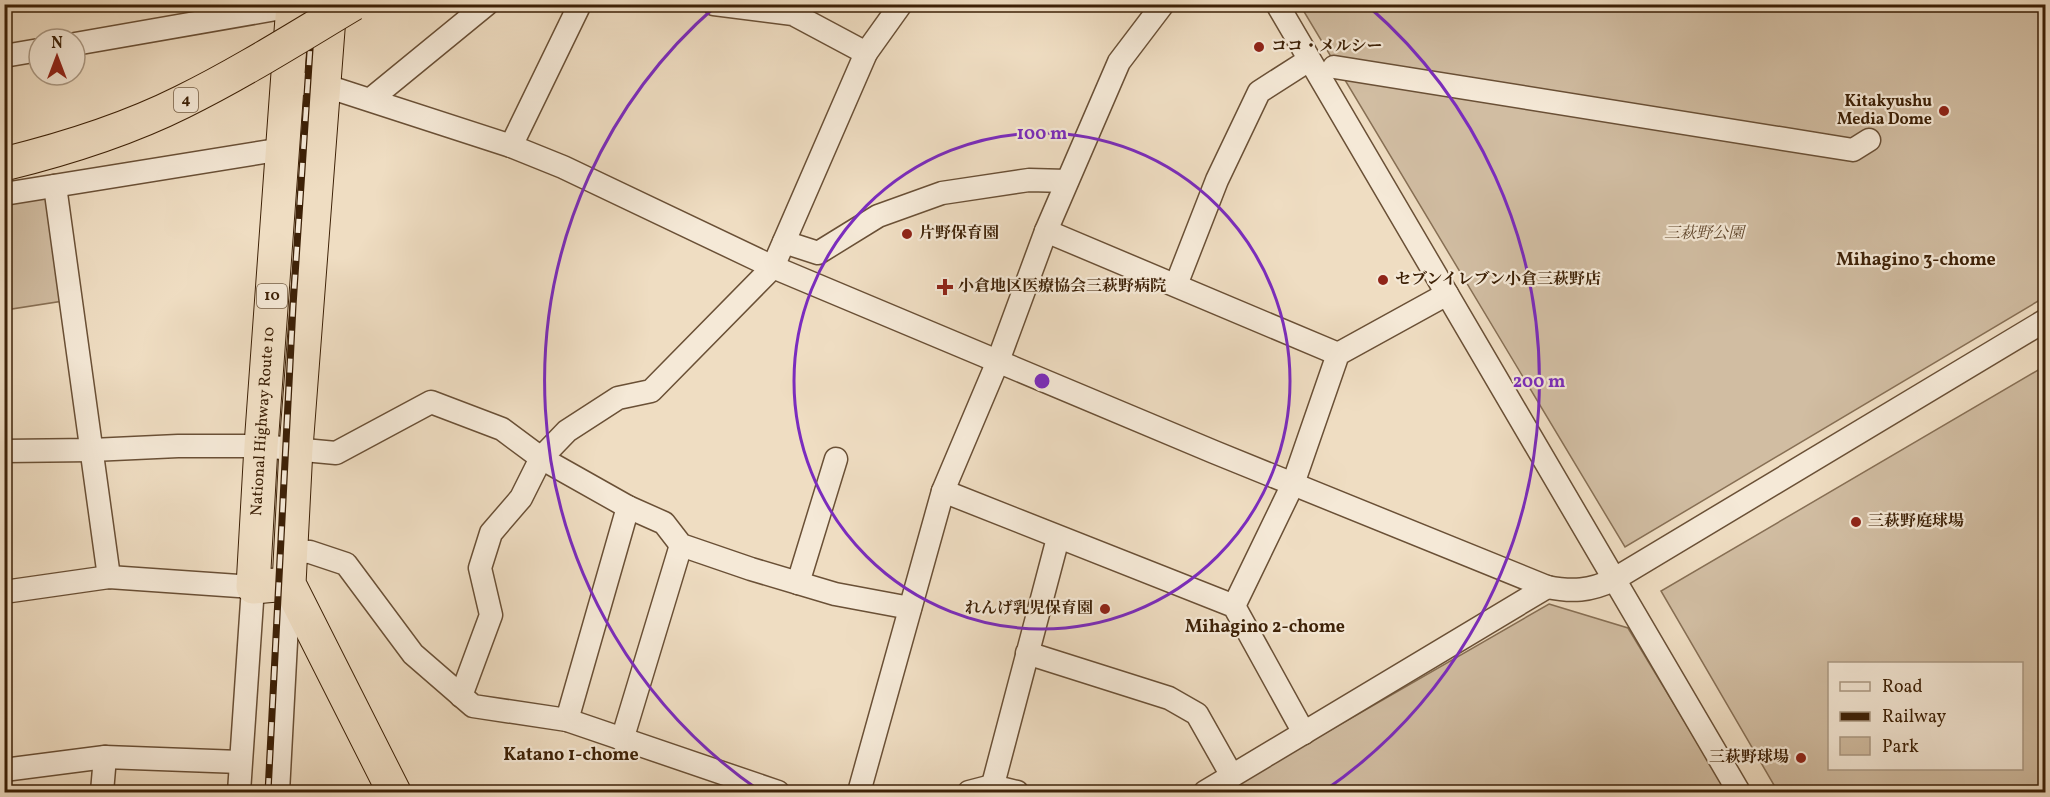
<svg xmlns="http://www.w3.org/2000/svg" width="2050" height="797" viewBox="0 0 2050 797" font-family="Vollkorn,'Noto Serif JP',serif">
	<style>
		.green { fill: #d1bda2; stroke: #876f54; stroke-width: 1.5; fill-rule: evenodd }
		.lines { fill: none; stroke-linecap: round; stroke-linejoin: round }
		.minor-casing { stroke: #6a5036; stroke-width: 25 }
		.highway-casing { stroke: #3d2107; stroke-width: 35 }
		.minor { stroke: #f5e9d7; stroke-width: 22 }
		.highway { stroke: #efddc2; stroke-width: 33 }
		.rail-casing { stroke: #3d2107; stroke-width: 7 }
		.rail { stroke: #f5e9d7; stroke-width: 4.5; stroke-dasharray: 14; stroke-linecap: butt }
		.highway-bridge-casing { stroke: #3d2107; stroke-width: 35; stroke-linecap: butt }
		.highway-bridge { stroke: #efddc2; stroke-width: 33 }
		.ring { fill: none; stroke: #7b2cbf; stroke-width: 3 }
		.poi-dot { fill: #8f2418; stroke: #f5e9d7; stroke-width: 2 }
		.labels { text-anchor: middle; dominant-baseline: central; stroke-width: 4.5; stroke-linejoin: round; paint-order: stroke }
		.shield { fill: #f5e9d7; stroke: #745d45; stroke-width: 1.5 }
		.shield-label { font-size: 15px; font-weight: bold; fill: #3d2107 }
		.poi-label { font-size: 16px; font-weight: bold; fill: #3d2107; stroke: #f5e9d7; text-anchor: start }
		.park-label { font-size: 16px; font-style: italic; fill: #62482e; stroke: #f5e9d7 }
		.street-label { font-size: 16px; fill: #3d2107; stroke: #f5e9d7 }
		.neighbourhood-label { font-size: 18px; font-weight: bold; fill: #3d2107; stroke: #f5e9d7 }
		.centre { fill: #7b2cbf; stroke: #f5e9d7; stroke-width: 3 }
		.ring-label { font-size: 18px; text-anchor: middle; font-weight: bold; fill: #7b2cbf; stroke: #f5e9d7; stroke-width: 4.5; stroke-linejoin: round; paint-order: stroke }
	</style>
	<rect width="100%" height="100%" fill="#efddc2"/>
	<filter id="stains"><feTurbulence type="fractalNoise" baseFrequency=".00333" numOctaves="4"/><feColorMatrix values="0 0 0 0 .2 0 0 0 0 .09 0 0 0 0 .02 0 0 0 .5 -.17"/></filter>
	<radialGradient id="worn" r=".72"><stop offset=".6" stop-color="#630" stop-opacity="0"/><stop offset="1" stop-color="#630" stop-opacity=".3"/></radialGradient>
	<!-- green -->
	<g class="green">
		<polygon points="1300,5 2045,5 2045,297 1625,547"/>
		<polygon points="51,196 63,301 5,310 5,204"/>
		<path d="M2045 366V792H1778L1661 591ZM1830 664H2022V768H1830Z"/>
		<polygon points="1549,604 1628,628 1727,792 1223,792"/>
	</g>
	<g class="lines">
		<!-- minor casing -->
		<g class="minor-casing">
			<g id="minor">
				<polyline points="714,4 793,14 866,53"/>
				<polyline points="1277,4 1739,792"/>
				<polyline points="75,44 293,6"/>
				<polyline points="4,56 39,50"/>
				<polyline points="1334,67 1853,150 1869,140"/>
				<path d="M288 83 323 85 511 146 563 167 773 267 1214 452 1547 587C1572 592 1590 591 1613 580L2046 320"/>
				<polyline points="371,99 487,4"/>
				<polyline points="511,146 580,4"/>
				<polyline points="55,186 109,577"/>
				<polyline points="4,194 283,149"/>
				<polyline points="1046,231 1338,354"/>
				<polyline points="784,242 818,253 878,216 942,193 1029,180 1067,181"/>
				<polyline points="1176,285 1217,180 1259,92 1309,60"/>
				<polyline points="4,451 92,450 178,446 261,446 336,453 431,402 502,429 541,458 628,507 664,523 681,545 751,569 835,594 910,608"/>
				<polyline points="943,491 1234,606 1304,733"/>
				<polyline points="290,551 310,552 346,564 413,654 473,706 567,720 778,792"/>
				<polyline points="798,583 836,459"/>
				<polyline points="4,592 109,577 253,587 239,792"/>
				<polyline points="1234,606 1293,484 1338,354 1447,294"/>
				<polyline points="1027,653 1169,698 1197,714 1232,776"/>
				<polyline points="461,696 491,615 480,568 491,533 521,498 541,458 567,431 618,398 651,391 773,267 866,53 901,4"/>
				<polyline points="567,720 628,507"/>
				<polyline points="622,740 681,545"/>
				<polyline points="4,770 105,757 240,762"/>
				<polyline points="102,792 105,757"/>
				<polyline points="278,792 289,586"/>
				<polyline points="859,792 943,491 998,361 1046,231 1119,62 1163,4"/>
				<polyline points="969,792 992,786 1017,792"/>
				<polyline points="991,792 1058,538"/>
				<polyline points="1205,792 1547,587"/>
			</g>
		</g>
		<!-- highway casing -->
		<g class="highway-casing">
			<g id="highway">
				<polyline points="330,4 296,448 289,584 394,792"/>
				<path id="s1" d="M289 584 253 587 261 446 293 4"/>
			</g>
		</g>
		<!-- minor -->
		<use href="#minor" class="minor"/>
		<!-- highway -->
		<use href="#highway" class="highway"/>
		<!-- rail casing -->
		<g class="rail-casing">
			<polyline id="rail" points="268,792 293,306 313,4"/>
		</g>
		<!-- rail -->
		<use href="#rail" class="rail"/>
		<!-- highway-bridge casing -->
		<g class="highway-bridge-casing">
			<path id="highway-bridge" d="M4 164C65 149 126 130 182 102 241 73 296 38 353 4"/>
		</g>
		<!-- highway-bridge -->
		<use href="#highway-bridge" class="highway-bridge"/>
	</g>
	<!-- distance rings -->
	<g class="ring">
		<circle cx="1042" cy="381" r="248"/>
		<path d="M760 791A497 497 0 0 1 716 6M1368 6A497 497 0 0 1 1324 791"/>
	</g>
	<!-- markers -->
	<g class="poi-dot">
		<circle cx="1259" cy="47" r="6"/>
		<circle cx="1944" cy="111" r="6"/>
		<circle cx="907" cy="234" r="6"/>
		<circle cx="1383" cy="280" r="6"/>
		<path d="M942 278h6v6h6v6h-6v6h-6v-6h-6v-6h6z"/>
		<circle cx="1856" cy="522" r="6"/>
		<circle cx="1105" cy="609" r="6"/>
		<circle cx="1801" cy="758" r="6"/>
	</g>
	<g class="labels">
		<!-- shield labels -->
		<g class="shield">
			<rect x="174" y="88" width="24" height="24" rx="4.5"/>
			<rect x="257" y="284" width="30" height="24" rx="4.5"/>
		</g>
		<g class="shield-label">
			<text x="186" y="100">4</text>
			<text x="272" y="296">10</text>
		</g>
		<!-- poi labels -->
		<g class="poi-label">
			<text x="1271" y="47">ココ・メルシー</text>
			<text x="1932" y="102" text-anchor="end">Kitakyushu<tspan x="1932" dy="18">Media Dome</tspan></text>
			<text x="919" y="234">片野保育園</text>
			<text x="1395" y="280">セブンイレブン小倉三萩野店</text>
			<text x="958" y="287">小倉地区医療協会三萩野病院</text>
			<text x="1868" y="522">三萩野庭球場</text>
			<text x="1093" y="609" text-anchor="end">れんげ乳児保育園</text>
			<text x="1789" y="758" text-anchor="end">三萩野球場</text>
		</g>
		<!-- park labels -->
		<g class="park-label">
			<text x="1704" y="234">三萩野公園</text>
		</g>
		<!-- street labels -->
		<g class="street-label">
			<text stroke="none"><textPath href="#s1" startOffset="202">National Highway Route 10</textPath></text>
		</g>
		<!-- neighbourhood labels -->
		<g class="neighbourhood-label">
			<text x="1916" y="260">Mihagino 3-chome</text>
			<text x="1265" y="627">Mihagino 2-chome</text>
			<text x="571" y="755">Katano 1-chome</text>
		</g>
	</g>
	<circle cx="1042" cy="381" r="9" class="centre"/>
	<g class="ring-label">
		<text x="1042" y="139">100 m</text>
		<text x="1539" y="387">200 m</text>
	</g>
	<!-- margin -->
	<rect width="2050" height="797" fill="none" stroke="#efddc2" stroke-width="24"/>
	<rect x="6" y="6" width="2038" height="785" fill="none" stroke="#3d2107" stroke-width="3"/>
	<rect x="12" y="12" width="2026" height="773" fill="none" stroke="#3d2107" stroke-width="1.5"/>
	<!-- legend -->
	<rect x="1828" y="662" width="195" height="108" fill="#f5e9d7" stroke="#ab9984" stroke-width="1.5"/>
	<rect x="1840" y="682" width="30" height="9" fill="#f5e9d7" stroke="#ab9984" stroke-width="1.5"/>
	<text x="1882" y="692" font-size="18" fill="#3d2107">Road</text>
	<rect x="1840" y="712" width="30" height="9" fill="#3d2107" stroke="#ab9984" stroke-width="1.5"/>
	<text x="1882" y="722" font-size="18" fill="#3d2107">Railway</text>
	<rect x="1840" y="737" width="30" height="18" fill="#d1bda2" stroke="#ab9984" stroke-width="1.5"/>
	<text x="1882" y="752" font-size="18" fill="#3d2107">Park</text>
	<!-- north arrow -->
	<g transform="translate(57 57)"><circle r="28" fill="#f5e9d7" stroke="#ab9984" stroke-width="1.5"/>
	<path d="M0-4.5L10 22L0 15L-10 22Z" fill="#8f2418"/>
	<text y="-9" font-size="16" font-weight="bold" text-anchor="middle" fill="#3d2107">N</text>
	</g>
	<rect width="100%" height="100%" filter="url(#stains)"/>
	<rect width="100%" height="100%" fill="url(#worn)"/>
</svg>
